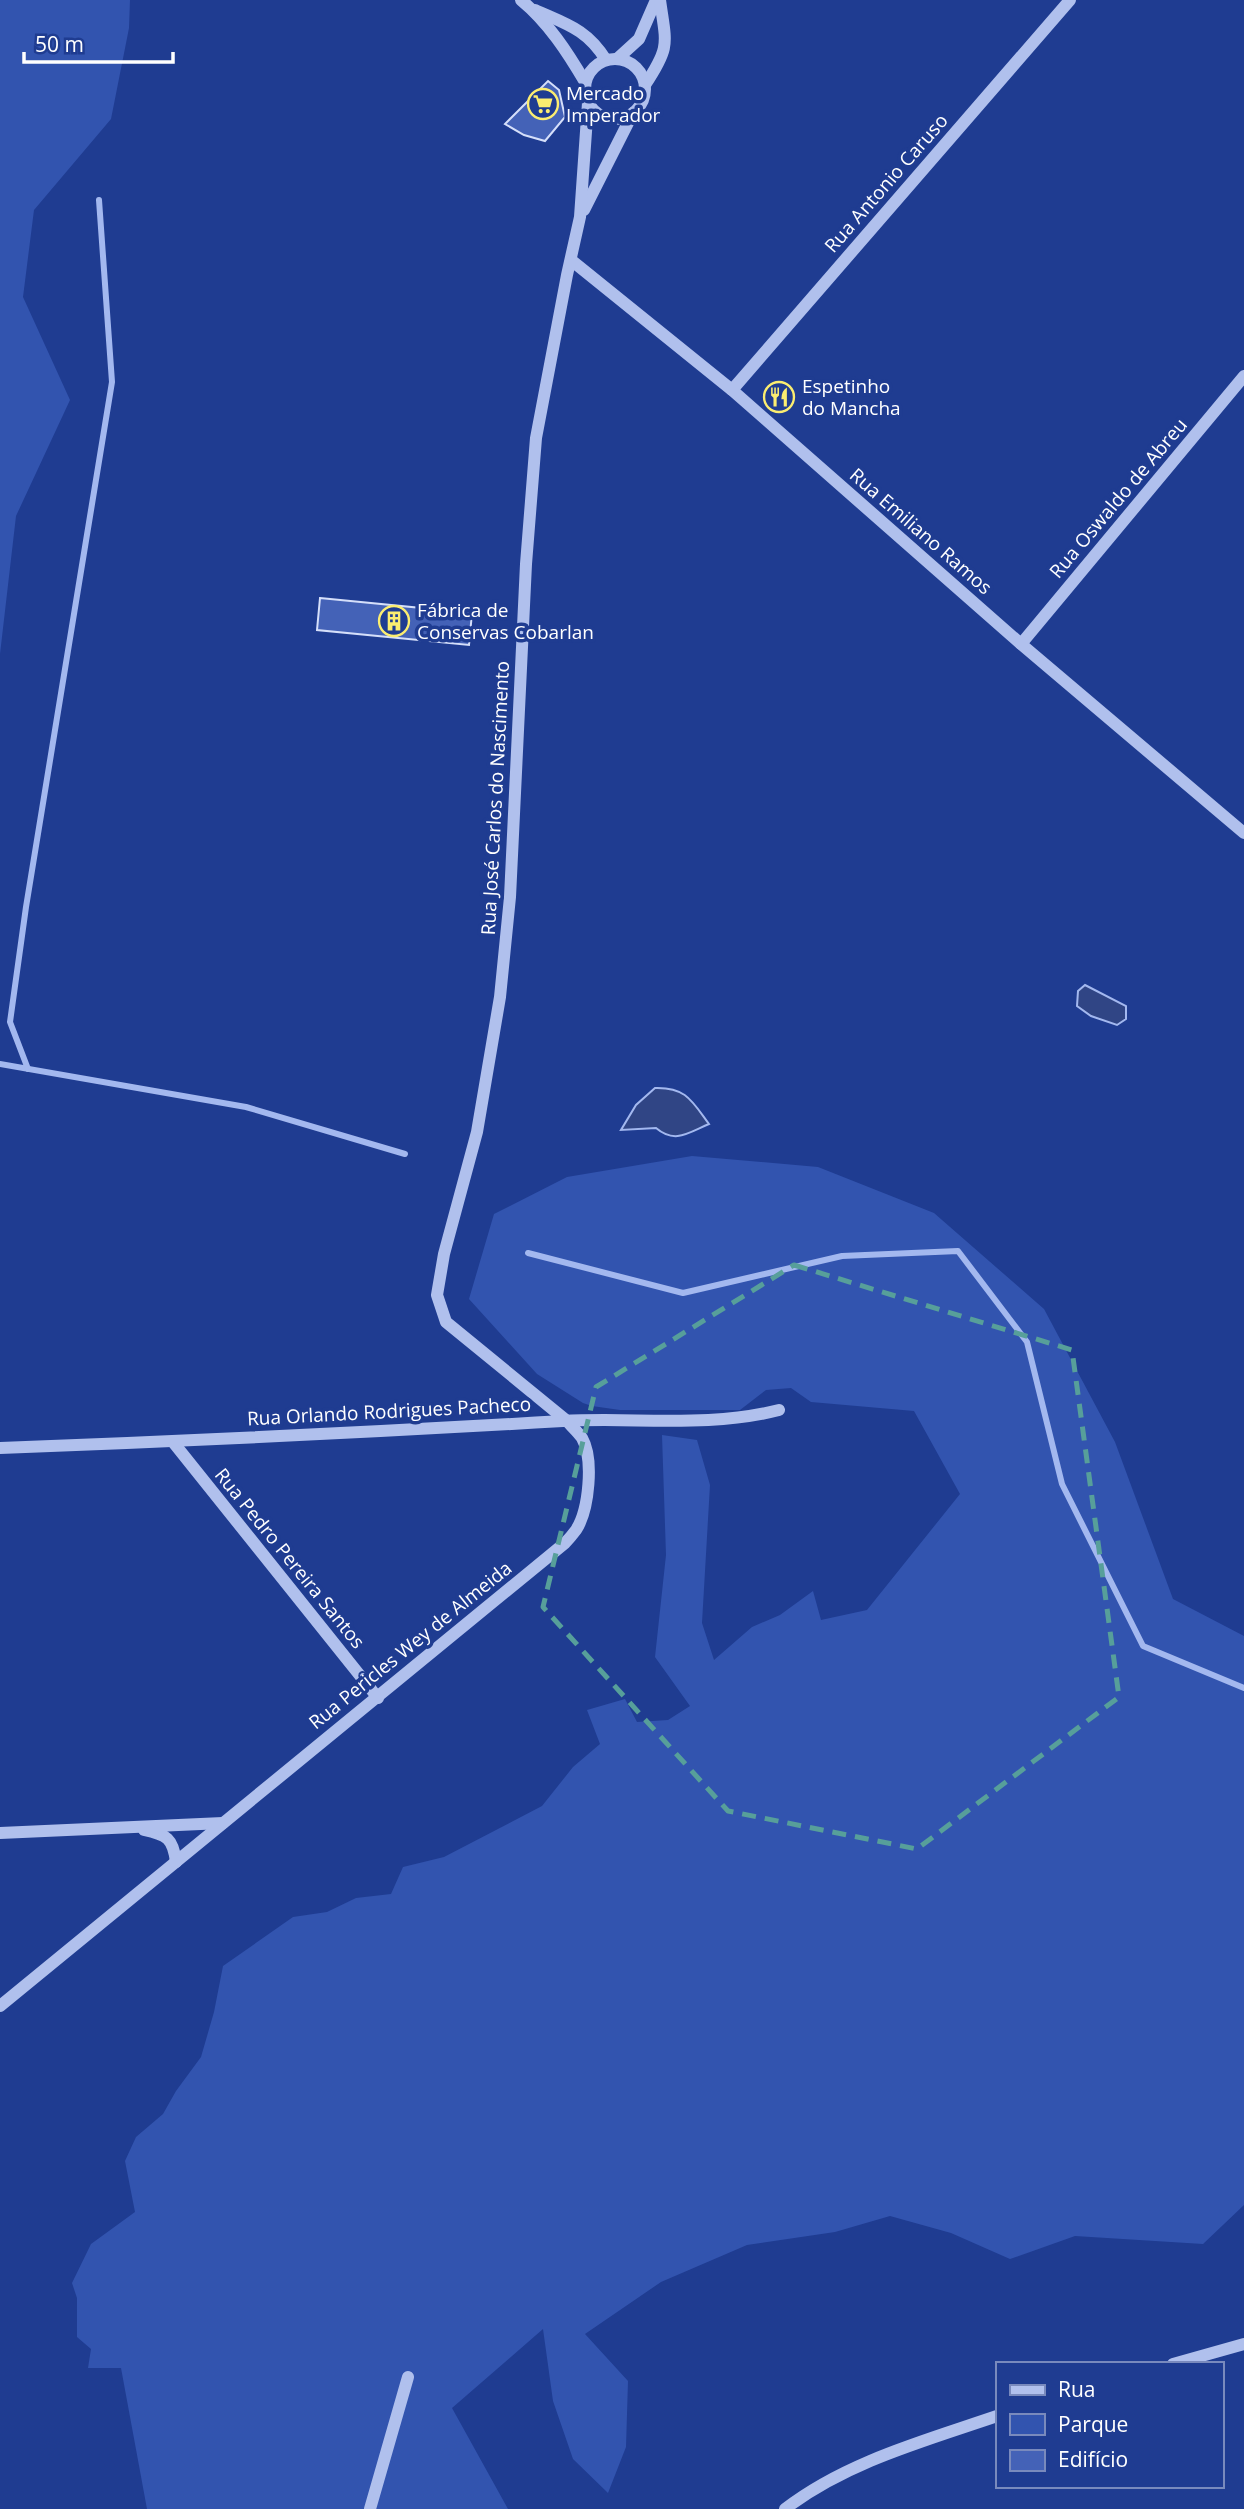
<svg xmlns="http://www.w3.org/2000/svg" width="1244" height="2509" viewBox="0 0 1244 2509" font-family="'Open Sans',sans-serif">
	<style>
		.green { fill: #3254af }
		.water { fill: #304585; stroke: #a3b8ef; stroke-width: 2 }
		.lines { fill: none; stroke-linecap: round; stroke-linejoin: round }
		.stream { stroke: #a3b8ef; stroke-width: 6 }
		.building { fill: #4462b7; stroke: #d5dffa; stroke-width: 2 }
		.minor { stroke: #b0c0ed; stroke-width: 12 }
		.marked { fill: none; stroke: #579f9a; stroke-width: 5; stroke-dasharray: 14 9; stroke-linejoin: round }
		.labels { text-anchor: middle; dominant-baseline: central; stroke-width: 7; stroke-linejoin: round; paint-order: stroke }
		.poi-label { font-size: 19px; fill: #fff; stroke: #1f3c91; text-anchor: start }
		.street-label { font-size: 19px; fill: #fff; stroke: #1f3c91 }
	</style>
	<rect width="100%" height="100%" fill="#1f3c91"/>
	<!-- green -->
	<g class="green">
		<polygon points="0,0 130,0 129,28 111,119 34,210 23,297 70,400 16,516 0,654"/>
		<polygon points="692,1156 818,1167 934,1213 1044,1309 1115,1442 1173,1599 1244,1636 1244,2205 1203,2244 1075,2236 1010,2259 951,2233 890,2216 835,2232 747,2245 661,2282 585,2334 628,2381 626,2447 608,2493 573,2459 553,2401 543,2329 452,2408 508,2509 147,2509 121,2368 88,2368 91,2349 77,2337 77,2298 72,2283 91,2244 135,2212 125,2161 136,2137 163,2114 176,2091 201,2057 214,2012 223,1966 293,1917 327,1912 356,1898 391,1894 403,1867 444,1857 542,1806 573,1767 600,1744 587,1710 625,1699 637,1722 668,1720 690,1706 655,1657 666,1555 662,1435 697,1440 710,1485 702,1623 714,1660 752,1627 780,1615 813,1591 821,1620 867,1610 960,1494 914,1411 811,1402 791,1388 766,1390 740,1410 620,1410 592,1406 583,1403 537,1374 469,1299 494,1214 567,1177"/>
	</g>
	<!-- water -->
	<g class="water">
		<polygon points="1085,985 1126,1006 1126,1019 1117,1025 1091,1016 1077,1006 1078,991"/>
		<path d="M655 1088C686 1087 692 1101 709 1124 688 1133 675 1144 656 1128L621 1130 636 1105Z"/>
	</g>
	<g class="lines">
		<!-- stream -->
		<g class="stream">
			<polyline points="0,1064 246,1107 405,1154"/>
			<polyline points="28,1069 10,1022 26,907 112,382 99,200"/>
			<polyline points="528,1253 683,1293 842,1256 958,1251 1027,1342 1062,1484 1143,1646 1244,1688"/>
		</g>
	</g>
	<!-- building -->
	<g class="building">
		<polygon points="548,81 559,90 565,117 545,141 524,135 505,124"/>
		<polygon points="320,598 472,613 469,645 317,630"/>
	</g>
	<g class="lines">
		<!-- minor -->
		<g class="minor">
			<path d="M521 0C548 22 568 53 585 82"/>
			<path d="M535 10C566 24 587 29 606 60"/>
			<circle cx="615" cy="89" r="30"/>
			<polyline points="617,59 639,39 656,0"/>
			<path d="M645 85C671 46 666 44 660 0"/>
			<polyline points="584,210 633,113"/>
			<polyline points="571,260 732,390 1021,644 1244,833"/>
			<polyline points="732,390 1070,0"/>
			<polyline points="1021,644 1244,376"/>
			<polyline points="173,1442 378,1698"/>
			<path d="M0 1448C188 1441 375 1432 563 1421 634 1417 709 1428 779 1410"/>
			<path d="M144 1830C167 1835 173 1838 176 1862"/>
			<polyline points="0,1833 223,1823"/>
			<path d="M0 2006 565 1543C569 1539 573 1534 576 1530 589 1510 594 1459 582 1438 578 1432 571 1426 567 1421L446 1322 437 1295 444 1254 477 1132 500 997 510 897 526 564 536 438 567 275 580 217 588 103"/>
			<polyline points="1173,2364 1244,2344"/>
			<polyline points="370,2509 408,2377"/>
			<path d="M785 2509C846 2462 924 2441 997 2416"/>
		</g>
	</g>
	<!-- marked area -->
	<path class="marked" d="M794 1265 1072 1350 1119 1697 917 1849 728 1811 543 1607 596 1387Z"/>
	<!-- icons -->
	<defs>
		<g id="supermarket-ring" transform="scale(1.575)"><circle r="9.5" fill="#1f3c91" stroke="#fbed70" stroke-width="1.5"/><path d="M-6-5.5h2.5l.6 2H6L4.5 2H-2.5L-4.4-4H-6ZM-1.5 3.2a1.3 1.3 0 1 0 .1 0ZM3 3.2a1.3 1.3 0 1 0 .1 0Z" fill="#fbed70"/></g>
		<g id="restaurant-ring" transform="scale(1.575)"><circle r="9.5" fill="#1f3c91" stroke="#fbed70" stroke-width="1.5"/><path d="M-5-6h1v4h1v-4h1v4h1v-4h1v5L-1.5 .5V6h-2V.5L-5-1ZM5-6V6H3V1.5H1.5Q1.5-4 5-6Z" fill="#fbed70"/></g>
		<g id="building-ring" transform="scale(1.575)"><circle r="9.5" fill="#1f3c91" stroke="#fbed70" stroke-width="1.5"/><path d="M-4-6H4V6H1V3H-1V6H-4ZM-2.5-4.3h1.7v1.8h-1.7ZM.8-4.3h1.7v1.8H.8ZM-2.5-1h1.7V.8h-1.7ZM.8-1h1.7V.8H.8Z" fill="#fbed70"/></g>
	</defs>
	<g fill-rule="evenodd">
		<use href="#supermarket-ring" x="543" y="104"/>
		<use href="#restaurant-ring" x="779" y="397"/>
		<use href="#building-ring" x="394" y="621"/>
	</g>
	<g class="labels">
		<!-- poi labels -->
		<g class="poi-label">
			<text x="566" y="93">Mercado<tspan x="566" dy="22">Imperador</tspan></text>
			<text x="802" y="386">Espetinho<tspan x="802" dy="22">do Mancha</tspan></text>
			<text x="417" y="610">Fábrica de<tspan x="417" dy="22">Conservas Cobarlan</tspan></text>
		</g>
		<!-- street labels -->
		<g class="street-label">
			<text transform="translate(886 183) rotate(-49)">Rua Antonio Caruso</text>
			<text transform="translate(1118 498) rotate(-50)">Rua Oswaldo de Abreu</text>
			<text transform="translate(921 531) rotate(41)">Rua Emiliano Ramos</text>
			<text transform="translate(495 798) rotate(-87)">Rua José Carlos do Nascimento</text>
			<text transform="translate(389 1411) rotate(-3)">Rua Orlando Rodrigues Pacheco</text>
			<text transform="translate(290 1558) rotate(51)">Rua Pedro Pereira Santos</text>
			<text transform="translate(410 1645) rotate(-39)">Rua Pericles Wey de Almeida</text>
		</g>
	</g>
	<!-- legend -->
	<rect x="996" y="2362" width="228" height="126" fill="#1f3c91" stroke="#798abd" stroke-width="2"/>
	<rect x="1010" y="2385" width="35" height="10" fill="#b0c0ed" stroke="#798abd" stroke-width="2"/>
	<text x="1058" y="2397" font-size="21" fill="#ffffff">Rua</text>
	<rect x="1010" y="2414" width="35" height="21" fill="#3254af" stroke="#798abd" stroke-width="2"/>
	<text x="1058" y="2432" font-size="21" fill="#ffffff">Parque</text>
	<rect x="1010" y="2450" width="35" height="21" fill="#4462b7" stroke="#798abd" stroke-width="2"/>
	<text x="1058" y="2467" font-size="21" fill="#ffffff">Edifício</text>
	<!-- scale -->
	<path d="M24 52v10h149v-10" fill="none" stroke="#ffffff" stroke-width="3.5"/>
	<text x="35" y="52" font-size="21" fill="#ffffff" stroke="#1f3c91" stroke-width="5" paint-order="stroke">50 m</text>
</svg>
